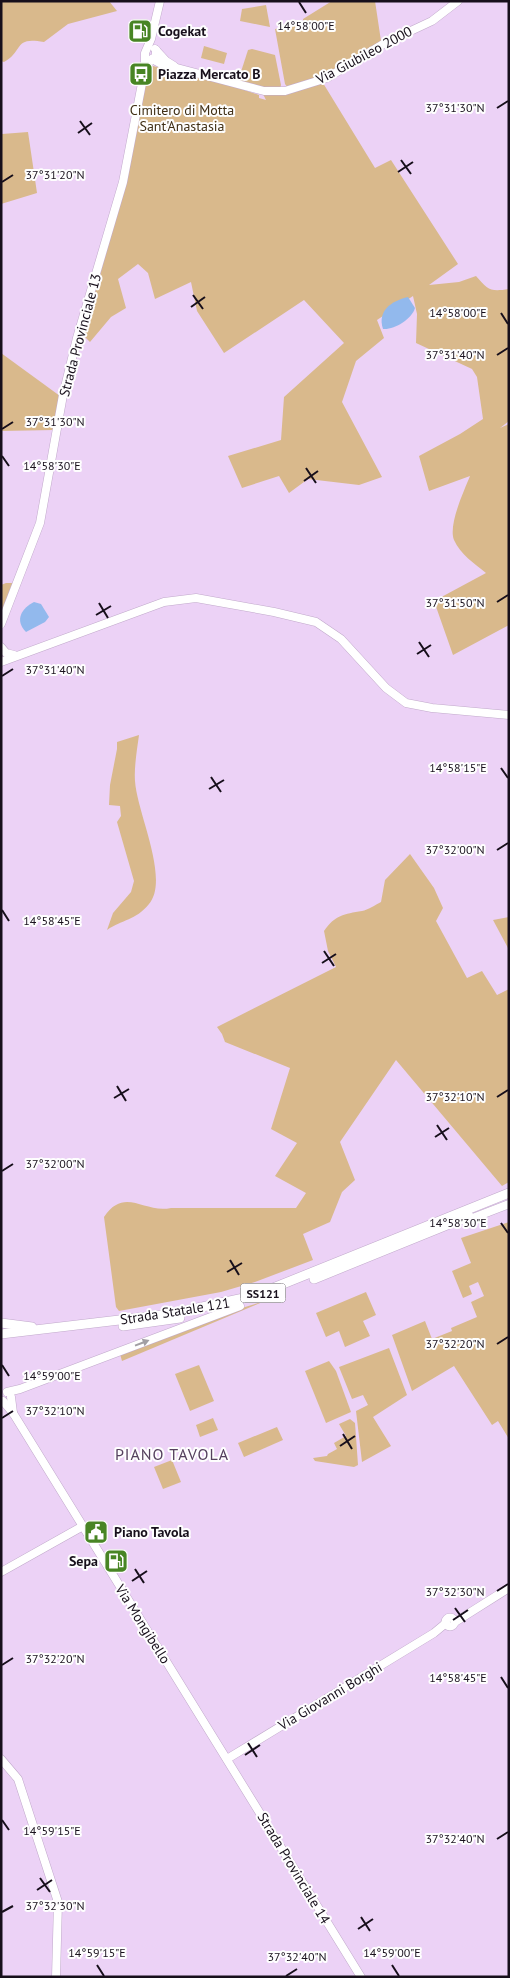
<svg xmlns="http://www.w3.org/2000/svg" width="510" height="1978" viewBox="0 0 510 1978" font-family="'PT Sans',sans-serif">
	<style>
		.green { fill: #d9b98c }
		.water { fill: #92b9ed }
		.lines { fill: none; stroke-linecap: round; stroke-linejoin: round }
		.secondary-casing { stroke: #c1a9cb; stroke-width: 9 }
		.primary-casing { stroke: #c1a9cb; stroke-width: 10 }
		.secondary { stroke: #fff; stroke-width: 8 }
		.primary { stroke: #fff; stroke-width: 9 }
		.oneway { fill: #a29fa4 }
		.ticks { fill: none; stroke: #170f1b; stroke-width: 2 }
		.labels { text-anchor: middle; dominant-baseline: central; stroke-width: 4; stroke-linejoin: round; paint-order: stroke }
		.shield { fill: #fefefe; stroke: #5c575f; stroke-width: 1 }
		.shield-label { font-size: 12px; font-weight: bold; fill: #170f1b }
		.poi-label { font-size: 14px; font-weight: bold; fill: #170f1b; stroke: #fefefe; text-anchor: start }
		.street-label { font-size: 14px; fill: #170f1b; stroke: #fefefe }
		.park-label { font-size: 14px; fill: #402f15; stroke: #fefefe }
		.quarter-label { font-size: 16px; letter-spacing: 1px; fill: #55405e; stroke: #fefefe }
		.ticks-label { font-size: 12px; text-anchor: middle; fill: #170f1b; stroke: #fefefe; stroke-width: 4; stroke-linejoin: round; paint-order: stroke }
	</style>
	<rect width="100%" height="100%" fill="#ecd2f6"/>
	<!-- green -->
	<g class="green">
		<path d="M1 1H109L117 11 68 24 44 42C13 36 24 51 4 62L1 61Z"/>
		<polygon points="332,1 375,1 381,41 330,74 288,88 285,84 275,29 303,23 303,19"/>
		<polygon points="266,5 270,27 240,21 242,9"/>
		<polygon points="204,46 227,53 224,64 201,58"/>
		<polygon points="252,49 275,55 281,85 280,89 265,89 238,81 248,50"/>
		<path d="M149 65 230 85 259 95V98L266 100 263 94H287L323 83 375 168 391 160 458 264 429 285 459 282 476 276C488 290 490 292 509 289V421L500 428 509 424V625L453 655 434 601 486 573C475 564 460 554 454 540 448 525 464 491 470 476L429 491 419 456 460 434 483 419 477 377 472 369 416 343 417 314 413 296 377 320 384 338 356 361 342 402 382 477 359 485 308 479 289 493 279 476 242 488 228 456 281 440 284 397 344 343 304 300 224 353 197 311 191 282 155 299 148 273 138 264 118 279 126 308 111 317 90 342 83 335 125 185Z"/>
		<polygon points="1,129 2,134 28,132 37,193 1,204"/>
		<polygon points="1,353 60,396 54,430 1,431"/>
		<polygon points="6,583 14,583 1,615 1,585"/>
		<path d="M139 735C137 750 134 767 135 781 137 813 170 879 149 904 135 921 123 919 107 930L113 913 131 892 134 881 117 822 121 816 120 806 109 805 110 785 117 749V742Z"/>
		<path d="M410 854 434 888 443 908 436 921 467 978 482 971 497 995 509 989V1182L502 1186 396 1060 340 1142 355 1180 342 1192 330 1222 303 1234 313 1260 255 1282 221 1292 119 1311 116 1307 104 1217C125 1186 144 1214 171 1208H296L306 1193 275 1176 297 1143 271 1129 290 1068 225 1042 222 1034 217 1027 336 967 328 951 324 931C335 915 344 914 362 911 368 910 375 905 381 902L385 880Z"/>
		<polygon points="509,917 509,948 508,948 493,920"/>
		<polygon points="509,1222 509,1439 498,1421 492,1425 454,1366 412,1391 392,1335 425,1321 432,1339 452,1331 451,1328 477,1317 471,1302 484,1296 478,1282 469,1286 472,1294 463,1298 452,1271 471,1263 461,1238"/>
		<polygon points="366,1292 376,1315 363,1321 370,1336 345,1347 339,1331 326,1337 316,1313"/>
		<polygon points="265,1301 122,1361 120,1354 225,1313"/>
		<polygon points="389,1348 407,1395 373,1417 391,1446 362,1462 356,1411 368,1405 363,1395 352,1399 339,1367"/>
		<polygon points="329,1361 336,1371 351,1412 326,1423 305,1371"/>
		<polygon points="199,1365 214,1401 190,1411 175,1374"/>
		<polygon points="213,1418 218,1430 200,1437 196,1425"/>
		<polygon points="350,1419 355,1423 358,1465 354,1467 315,1461 313,1458 327,1456 328,1454 337,1449 334,1443 346,1436 339,1424"/>
		<polygon points="277,1427 283,1440 244,1457 238,1443"/>
		<polygon points="172,1460 181,1482 163,1489 154,1467"/>
	</g>
	<!-- water -->
	<g class="water">
		<path d="M408 297 415 308C412 319 394 330 383 329 377 311 391 301 408 297Z"/>
		<path d="M34 602 41 604 49 617 45 622 26 632C14 620 22 608 34 602Z"/>
	</g>
	<g class="lines">
		<!-- secondary casing -->
		<g class="secondary-casing">
			<g id="secondary">
				<polyline points="155,49 166,61 174,66"/>
				<polyline points="152,59 167,67 177,68 264,91 285,91 327,78 385,43 432,21 458,1"/>
				<polyline points="145,66 145,53 151,39 160,1"/>
				<polyline points="1,624 40,523 63,395 77,338 123,182 144,73 150,61 156,56 156,50"/>
				<polyline points="1,647 6,653 14,655"/>
				<polyline points="1,662 164,602 196,598 274,612 316,622 341,639 386,688 406,703 432,708 509,715"/>
				<polyline points="465,1221 509,1204"/>
				<polyline points="7,1392 20,1389 240,1306"/>
				<polyline points="11,1397 13,1413"/>
				<polyline points="3,1401 13,1413 361,1977"/>
				<polyline points="1,1572 83,1526"/>
				<circle cx="450" cy="1622" r="4.5"/>
				<polyline points="455,1622 509,1588"/>
				<polyline points="1,1759 18,1779 58,1902 56,1977"/>
				<polyline points="227,1759 434,1633 446,1623"/>
			</g>
		</g>
		<!-- primary casing -->
		<g class="primary-casing">
			<g id="primary">
				<polyline points="314,1279 469,1216"/>
				<polyline points="1,1323 32,1327"/>
				<polyline points="123,1326 180,1318"/>
				<polyline points="1,1334 170,1314 253,1296 509,1193"/>
			</g>
		</g>
		<!-- secondary -->
		<use href="#secondary" class="secondary"/>
		<!-- primary -->
		<use href="#primary" class="primary"/>
	</g>
	<!-- one-way arrows -->
	<defs><path id="oneway-solid" d="M-6-.8H1V-3.2L6.5 0L1 3.2V.8H-6Z" transform="scale(1.25)"/></defs>
	<use class="oneway" href="#oneway-solid" transform="translate(142 1343) rotate(-21)"/>
	<!-- ticks -->
	<path class="ticks" d="M299 2 306 13M497 108 508 101M80 121 90 135M78 133 92 123M401 160 411 174M398 172 413 162M2 182 13 175M193 295 203 309M191 307 205 297M501 313 508 324M497 355 508 348M2 429 13 422M2 456 9 466M306 468 316 483M304 481 318 471M497 602 508 595M99 603 108 618M96 615 111 606M419 642 429 657M417 654 431 645M2 676 13 669M501 768 508 778M211 777 221 792M209 789 224 780M497 850 508 843M2 910 9 921M324 951 334 966M322 963 336 954M117 1086 126 1101M497 1097 508 1090M114 1098 129 1089M437 1125 447 1140M435 1137 449 1128M2 1171 13 1164M501 1223 508 1233M230 1260 239 1275M227 1272 242 1263M497 1344 508 1337M2 1365 9 1376M2 1418 13 1411M343 1434 352 1449M340 1446 355 1436M135 1569 144 1583M132 1581 147 1571M497 1591 508 1584M455 1608 465 1622M453 1620 468 1610M2 1665 13 1658M501 1677 508 1688M248 1743 257 1757M245 1755 260 1745M2 1820 9 1830M497 1839 508 1832M40 1878 50 1892M37 1890 52 1880M2 1912 13 1906M361 1917 370 1931M358 1929 373 1919M97 1965 104 1976M392 1965 399 1976M286 1976 297 1969"/>
	<!-- icons -->
	<defs>
		<g id="fuel-square" transform="scale(1.25)"><rect x="-9" y="-9" width="18" height="18" rx="4" fill="#488524" stroke="#fefefe"/><path d="M-5.5-6h7V0h2V4h1.3V-2.5L3-4.5l.8-.8L6-3V5H2.5V1h-1V6h-7ZM-4.2-4.7v3.2H.2V-4.7Z" fill="#fff"/></g>
		<g id="bus-square" transform="scale(1.25)"><rect x="-9" y="-9" width="18" height="18" rx="4" fill="#488524" stroke="#fefefe"/><path d="M-5-6H5V4H4V6H2V4H-2V6H-4V4H-5ZM-3.5-4V0h7V-4ZM-3.5 1.2v1.5H-2V1.2ZM2 1.2v1.5H3.5V1.2Z" fill="#fff"/></g>
		<g id="civic-square" transform="scale(1.25)"><rect x="-9" y="-9" width="18" height="18" rx="4" fill="#488524" stroke="#fefefe"/><path d="M-.6-6.5H3V-4.5H.6V-3L4-1V1h2V6H-6V1h2V-1L-.6-3ZM-1.2 2.5V6h2.4V2.5Z" fill="#fff"/></g>
	</defs>
	<g fill-rule="evenodd">
		<use href="#fuel-square" x="140" y="31"/>
		<use href="#bus-square" x="141" y="74"/>
		<use href="#civic-square" x="96" y="1532"/>
		<use href="#fuel-square" x="116" y="1561"/>
	</g>
	<g class="labels">
		<!-- shield labels -->
		<rect class="shield" x="240.5" y="1283.5" width="45" height="19" rx="4"/>
		<g class="shield-label">
			<text x="263" y="1293">SS121</text>
		</g>
		<!-- poi labels -->
		<g class="poi-label">
			<text x="158" y="31">Cogekat</text>
			<text x="158" y="74">Piazza Mercato B</text>
			<text x="114" y="1532">Piano Tavola</text>
			<text x="98" y="1561" text-anchor="end">Sepa</text>
		</g>
		<!-- street labels -->
		<g class="street-label">
			<text transform="translate(364 55) rotate(-28)">Via Giubileo 2000</text>
			<text transform="translate(80 335) rotate(-75)">Strada Provinciale 13</text>
			<text transform="translate(175 1311) rotate(-9)">Strada Statale 121</text>
			<text transform="translate(143 1624) rotate(58)">Via Mongibello</text>
			<text transform="translate(330 1696) rotate(-31)">Via Giovanni Borghi</text>
			<text transform="translate(294 1868) rotate(59)">Strada Provinciale 14</text>
		</g>
		<!-- park labels -->
		<g class="park-label">
			<text x="182" y="110">Cimitero di Motta<tspan x="182" dy="16">Sant'Anastasia</tspan></text>
		</g>
		<!-- quarter labels -->
		<g class="quarter-label">
			<text x="172" y="1454">PIANO TAVOLA</text>
		</g>
	</g>
	<g class="ticks-label">
		<text x="306" y="30">14°58'00"E</text>
		<text x="455" y="112">37°31'30"N</text>
		<text x="55" y="179">37°31'20"N</text>
		<text x="458" y="317">14°58'00"E</text>
		<text x="455" y="359">37°31'40"N</text>
		<text x="55" y="426">37°31'30"N</text>
		<text x="52" y="470">14°58'30"E</text>
		<text x="455" y="607">37°31'50"N</text>
		<text x="55" y="674">37°31'40"N</text>
		<text x="458" y="772">14°58'15"E</text>
		<text x="455" y="854">37°32'00"N</text>
		<text x="52" y="925">14°58'45"E</text>
		<text x="455" y="1101">37°32'10"N</text>
		<text x="55" y="1168">37°32'00"N</text>
		<text x="458" y="1227">14°58'30"E</text>
		<text x="455" y="1348">37°32'20"N</text>
		<text x="52" y="1380">14°59'00"E</text>
		<text x="55" y="1415">37°32'10"N</text>
		<text x="455" y="1596">37°32'30"N</text>
		<text x="55" y="1663">37°32'20"N</text>
		<text x="458" y="1682">14°58'45"E</text>
		<text x="52" y="1835">14°59'15"E</text>
		<text x="455" y="1843">37°32'40"N</text>
		<text x="55" y="1910">37°32'30"N</text>
		<text x="97" y="1957">14°59'15"E</text>
		<text x="392" y="1957">14°59'00"E</text>
		<text x="297" y="1961">37°32'40"N</text>
	</g>
	<!-- border -->
	<rect width="510" height="1978" fill="none" stroke="#170f1b" stroke-width="5"/>
</svg>
